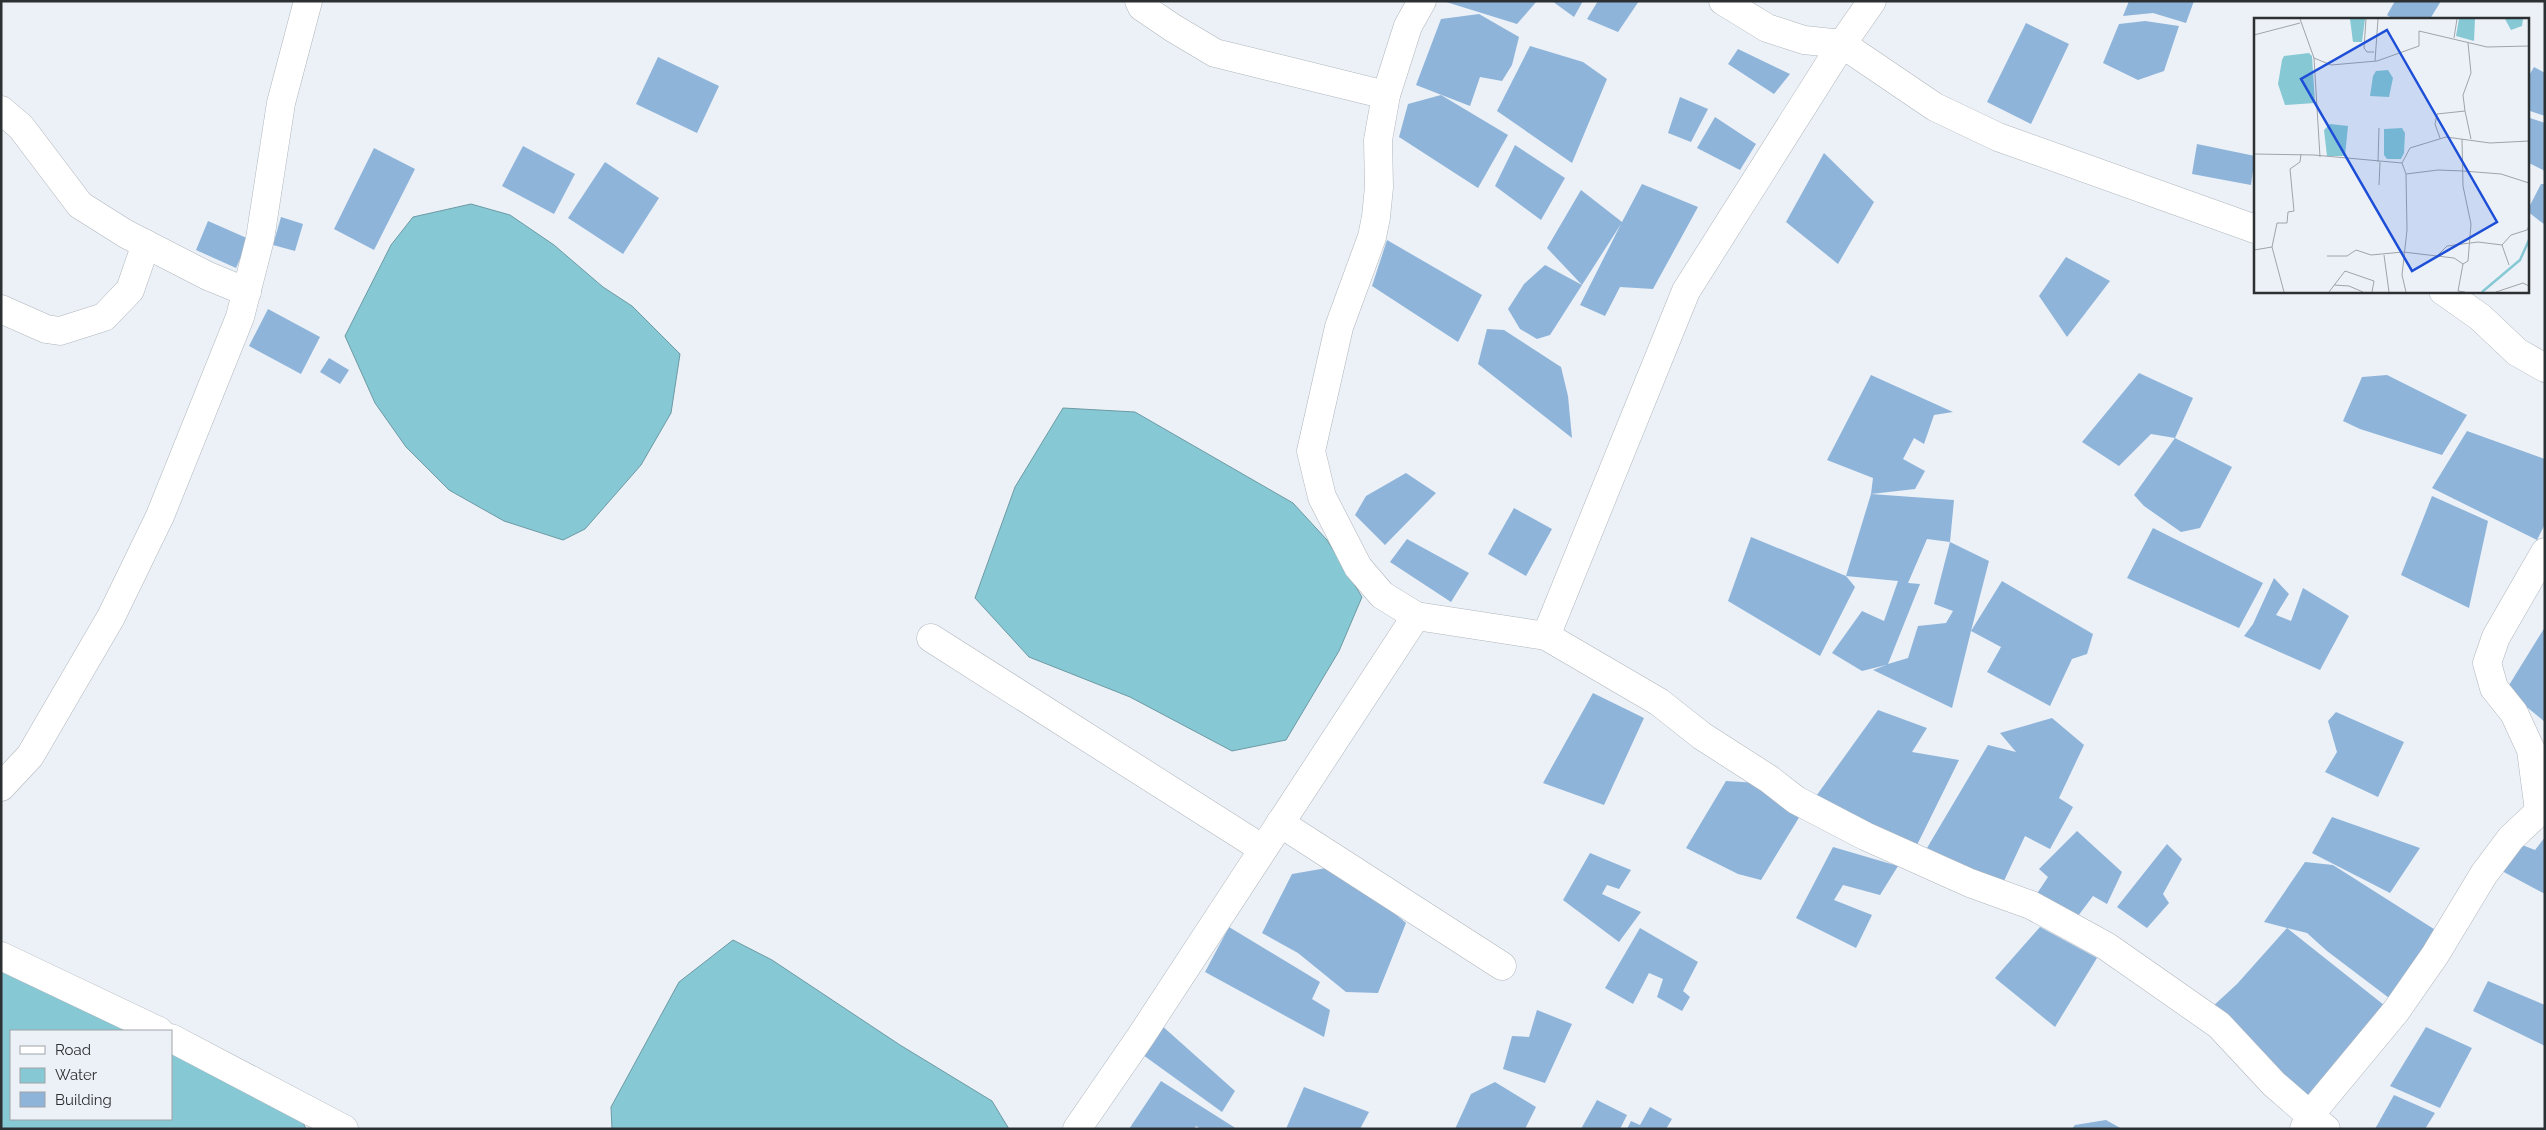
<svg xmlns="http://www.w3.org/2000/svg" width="2546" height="1130" viewBox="0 0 2546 1130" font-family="Raleway,sans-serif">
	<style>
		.water { fill: #87c8d5; stroke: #6c9aa4 }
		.building { fill: #8fb4da; fill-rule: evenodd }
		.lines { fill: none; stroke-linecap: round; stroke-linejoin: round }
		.street-casing { stroke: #b0b6bc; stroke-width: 29 }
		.street { stroke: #fff; stroke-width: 28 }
		.inset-river { fill: none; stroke: #87c8d5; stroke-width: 2.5 }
		.inset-road { fill: none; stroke: #9fa4a8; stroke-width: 1 }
		.view { fill: #1d4ed8; fill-opacity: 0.15; stroke: #1d4ed8; stroke-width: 2.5 }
		.inset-edge { fill: none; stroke: #2d3032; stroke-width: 2.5 }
	</style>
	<rect width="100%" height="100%" fill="#ebf1f7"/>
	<!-- water -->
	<g class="water">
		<polygon points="471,204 510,215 554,245 603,287 632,306 680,354 671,413 641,465 585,529 563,540 504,521 449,490 406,447 375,403 345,336 391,245 413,217"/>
		<polygon points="1063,408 1135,412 1293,503 1327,540 1362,597 1339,651 1286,740 1232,751 1130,697 1029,657 975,598 1015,487"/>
		<polygon points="733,940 772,960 900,1045 992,1101 1009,1129 612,1129 611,1107 679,982"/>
		<polygon points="1,971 132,1031 11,1031 11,1119 171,1119 171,1049 295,1106 306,1129 1,1129"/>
	</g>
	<!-- building -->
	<g class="building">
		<polygon points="1443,1 1537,1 1517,24"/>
		<polygon points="1552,1 1583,1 1574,17"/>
		<polygon points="1598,1 1639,1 1618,32 1587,19"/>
		<polygon points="2129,1 2194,1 2186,23 2153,13 2123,16"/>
		<polygon points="2395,1 2441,1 2430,19 2393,19 2387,15"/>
		<polygon points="1479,14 1519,37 1512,65 1502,81 1480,77 1470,106 1416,85 1441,19"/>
		<polygon points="2145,21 2179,26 2164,71 2138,80 2103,63 2119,24"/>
		<polygon points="2026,23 2069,44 2031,124 1987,102"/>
		<polygon points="1530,46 1583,62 1607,79 1572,163 1497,111"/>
		<polygon points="1738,49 1790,74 1774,94 1728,64"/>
		<polygon points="658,57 719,86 697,133 636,104"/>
		<polygon points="2534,67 2545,73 2545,116 2527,110 2527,79"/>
		<polygon points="1441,95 1508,135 1478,188 1399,137 1408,104"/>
		<polygon points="1680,97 1708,109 1691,142 1668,133"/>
		<polygon points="1715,117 1756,144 1740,170 1697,148"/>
		<polygon points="2527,117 2545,123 2545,171 2527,162"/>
		<polygon points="2197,144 2255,156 2251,185 2192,174"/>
		<polygon points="1515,145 1565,178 1541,220 1495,186"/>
		<polygon points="523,146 575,174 554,214 502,186"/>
		<polygon points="374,148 415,169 374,250 334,229"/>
		<polygon points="1824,153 1874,202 1838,264 1786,222"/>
		<polygon points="605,162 659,198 623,254 568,218"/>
		<polygon points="1642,184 1698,207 1653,289 1620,287 1605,316 1580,305 1621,224 1582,285 1547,248 1581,190 1622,222"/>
		<polygon points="2541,184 2545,184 2545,225 2527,211"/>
		<polygon points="281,217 303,224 295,251 273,245"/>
		<polygon points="208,221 249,239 236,268 196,250"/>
		<polygon points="1387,240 1482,295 1458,342 1372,286"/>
		<polygon points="2066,257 2110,281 2067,337 2039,296"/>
		<polygon points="1545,265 1582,285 1550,335 1537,339 1520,329 1508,309 1524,284"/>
		<polygon points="268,309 320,337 301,374 249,346"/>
		<polygon points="1487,329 1504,330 1561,367 1568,396 1572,438 1478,364"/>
		<polygon points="329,358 349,370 340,384 320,372"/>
		<polygon points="2139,373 2193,398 2175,438 2151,434 2119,466 2082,442"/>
		<polygon points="1871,375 1953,412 1934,415 1924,444 1914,438 1903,459 1925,471 1915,489 1871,494 1873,478 1827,460"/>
		<polygon points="2387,375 2467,415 2442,455 2360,429 2343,421 2362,377"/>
		<polygon points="2467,431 2545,459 2545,524 2537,540 2432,488"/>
		<polygon points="2175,438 2232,467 2200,528 2181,532 2144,506 2134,495"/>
		<polygon points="1406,473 1436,493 1385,545 1355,515 1366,496"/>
		<path d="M1871 494 1954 500 1950 542 1989 561 1971 631 2002 581 2093 634 2087 654 2072 659 2050 706 1987 672 2001 647 1971 631 1952 708 1873 670 1886 665 1862 671 1832 653 1862 611 1884 621 1898 581 1846 576ZM1927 539 1950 542 1934 604 1953 611 1946 623 1918 626 1908 658 1888 664 1920 584 1908 583Z"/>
		<polygon points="2432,496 2488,521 2469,608 2401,575"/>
		<polygon points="1514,508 1552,529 1526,576 1488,554"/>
		<polygon points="2153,528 2263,583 2239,628 2127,578"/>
		<polygon points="1751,537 1846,576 1855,587 1820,656 1728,601"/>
		<polygon points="1407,539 1469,573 1451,602 1390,562"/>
		<polygon points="2274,578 2289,594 2276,615 2291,621 2303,588 2349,616 2320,670 2244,636 2253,624"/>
		<polygon points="2545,627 2545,722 2506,690"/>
		<polygon points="1593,693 1644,718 1604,805 1543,783"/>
		<polygon points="1878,710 1927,728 1912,752 1959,760 1917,845 1814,799"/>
		<polygon points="2336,712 2404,742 2378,797 2325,772 2337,752 2328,721"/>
		<polygon points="2052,718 2084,745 2059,798 2073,807 2050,849 2025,836 2003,883 1927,848 1988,745 2016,752 2000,733"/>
		<polygon points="1726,781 1758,783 1800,816 1761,880 1738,874 1686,848"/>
		<polygon points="2332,817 2420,848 2390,893 2312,853"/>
		<polygon points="2077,831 2122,872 2107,904 2093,896 2078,916 2036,895 2048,877 2039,869"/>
		<polygon points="2545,837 2545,894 2502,871 2517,843 2535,850"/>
		<polygon points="2167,844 2182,859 2163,894 2169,903 2147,928 2117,907"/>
		<polygon points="1833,847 1898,866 1880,895 1843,885 1834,900 1872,915 1856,948 1796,918"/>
		<polygon points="1590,853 1631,870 1619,889 1607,885 1602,894 1641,912 1619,942 1563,900"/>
		<polygon points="2305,862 2333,865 2437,931 2393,1001 2327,951 2307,933 2264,922"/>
		<polygon points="1338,866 1406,923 1378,993 1346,992 1298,953 1262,933 1292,874"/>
		<polygon points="1229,927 1320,982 1312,999 1330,1010 1324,1037 1205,972"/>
		<polygon points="2040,927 2097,958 2055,1027 1995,978"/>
		<polygon points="1640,928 1698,962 1683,991 1690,997 1682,1011 1657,997 1663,979 1649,973 1633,1004 1605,988"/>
		<polygon points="2287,928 2389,1009 2314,1103 2211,1008 2237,984"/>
		<polygon points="2488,981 2545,1005 2545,1046 2473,1011"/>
		<polygon points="1537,1010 1572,1024 1545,1083 1503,1069 1512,1036 1529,1037"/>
		<polygon points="1160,1024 1235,1091 1222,1112 1143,1055"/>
		<polygon points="2426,1027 2472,1048 2440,1108 2390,1086"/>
		<polygon points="1161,1081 1237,1129 1201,1129 1196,1126 1194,1129 1129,1129"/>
		<polygon points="1495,1082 1536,1107 1525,1129 1455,1129 1471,1094"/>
		<polygon points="1304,1087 1369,1112 1360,1129 1286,1129"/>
		<polygon points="2394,1095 2435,1113 2425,1129 2375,1129"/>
		<polygon points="1597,1100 1627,1115 1620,1129 1581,1129"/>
		<polygon points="1650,1107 1672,1119 1666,1129 1627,1129 1631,1121 1640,1125"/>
		<polygon points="2106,1120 2122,1129 2072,1129 2075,1125"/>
	</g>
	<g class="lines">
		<!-- street casing -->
		<g class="street-casing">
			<g id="street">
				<polyline points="1139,1 1142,7 1173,28 1215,53 1386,95"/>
				<polyline points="1723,1 1767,28 1804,40 1842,44 1935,107 1998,137 2255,229"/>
				<polyline points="1,110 21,127 80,205 126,234 208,276 247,292"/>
				<polyline points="2443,291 2480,317 2517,352 2545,368"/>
				<polyline points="1,309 46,329 60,331 104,317 130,290 146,244"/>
				<polyline points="1416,616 1382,595 1358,567 1322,497 1311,451 1339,327 1372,237 1376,217 1379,187 1378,140 1386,95 1408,26 1422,1"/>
				<polyline points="1546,636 1659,702 1702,736 1769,779 1796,800 1865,836 1970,883 2031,905 2106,946 2219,1025 2274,1084 2326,1129"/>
				<polyline points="931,638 1263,849"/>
				<polyline points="1,787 30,756 111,617 160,516 240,317 260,239 281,103 308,1"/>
				<polyline points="2539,811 2531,750 2514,713 2494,688 2487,663 2496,637 2545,552"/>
				<polyline points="1280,823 1502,966"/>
				<polyline points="1,956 159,1031"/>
				<polyline points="171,1038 344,1129"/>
				<polyline points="1077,1129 1141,1036 1416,616 1546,636 1686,291 1842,44 1872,1"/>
				<polyline points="2304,1129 2309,1116 2396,1011 2435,955 2484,874 2511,838 2545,806"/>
			</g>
		</g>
		<!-- street -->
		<use href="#street" class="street"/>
	</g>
	<!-- overview -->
	<g transform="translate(2254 18)">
		<rect width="275" height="275" fill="#ebf1f7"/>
		<path d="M96 1H111L108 24H99ZM205 1H221L220 23 202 18ZM251 1H269L268 8 257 12ZM55 35 58 38 61 85 31 87 24 66 28 42 30 38ZM134 52 139 60 135 79 116 78 119 58 122 53ZM76 106 94 108 91 138H73L70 112ZM148 110 151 115 150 135 147 141H133L130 137V111Z" fill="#87c8d5"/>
		<path class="inset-river" d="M228 274 266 242 275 222"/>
		<path class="inset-road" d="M46 1 60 40 66 139M112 1 110 30 113 34H120M0 17 46 5M200 20 203 1M60 40 77 47 123 43 165 28V13L233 29 275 28M121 43 124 1M211 93 217 121M186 120 181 106 183 96 211 93 209 77 217 55 214 25M208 121 209 168 217 206 214 243 209 246M0 136 60 137 148 145 152 156 184 152 209 153 247 156 275 165M124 144 125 110M148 145 156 130 192 119 236 125 275 123M152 156 153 212 148 257 152 274M125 167 126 144M248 227 255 247M18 229 23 205H33L34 194 40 193 36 151 46 144 47 136M0 232 18 229 30 274M130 237 135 274M73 238H93L102 232 117 237 149 234 200 240 209 246 204 273 211 274M182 239 193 228 224 224 248 227 257 217 273 212 275 208M80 267 95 268 109 274M75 274 91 253 120 263 118 274M242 274 269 265 275 268"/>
		<path class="view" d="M133 12 243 204 158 253 47 61Z"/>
		<rect width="275" height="275" class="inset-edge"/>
	</g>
	<!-- border -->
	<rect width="2546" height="1130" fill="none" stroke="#2d3032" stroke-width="5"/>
	<!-- legend -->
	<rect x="10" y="1030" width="162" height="90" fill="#ebf1f7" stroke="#9fa4a8"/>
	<rect x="20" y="1046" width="25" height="8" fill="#ffffff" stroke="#9fa4a8"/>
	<text x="55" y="1055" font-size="15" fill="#2d3032">Road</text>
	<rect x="20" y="1068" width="25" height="15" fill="#87c8d5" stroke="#9fa4a8"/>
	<text x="55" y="1080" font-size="15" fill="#2d3032">Water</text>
	<rect x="20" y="1092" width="25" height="15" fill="#8fb4da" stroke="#9fa4a8"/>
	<text x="55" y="1105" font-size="15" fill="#2d3032">Building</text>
</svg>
